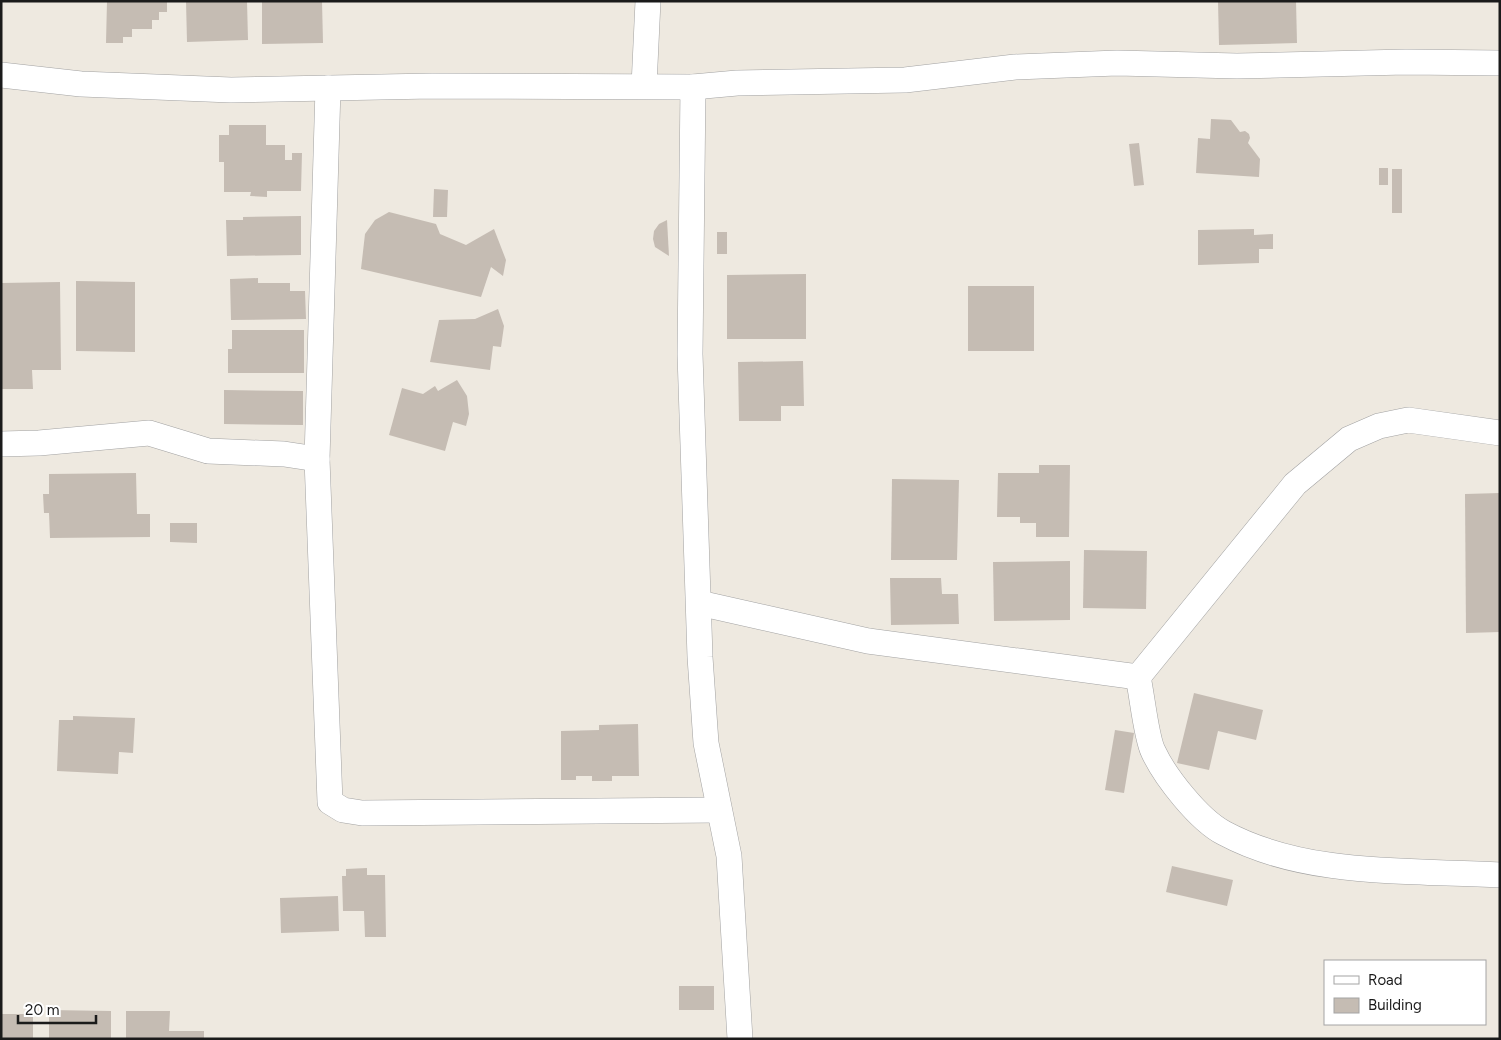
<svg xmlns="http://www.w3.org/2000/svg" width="1501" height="1040" viewBox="0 0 1501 1040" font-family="Figtree,sans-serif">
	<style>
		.building { fill: #c5bcb3 }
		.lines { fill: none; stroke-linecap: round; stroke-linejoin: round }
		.minor-casing { stroke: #a2a2a2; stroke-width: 26 }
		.minor { stroke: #fff; stroke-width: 25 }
	</style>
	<rect width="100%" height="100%" fill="#eee9e0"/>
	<!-- building -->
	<g class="building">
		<polygon points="107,1 167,1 167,12 159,12 159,20 152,20 152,29 132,29 132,37 123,37 123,43 106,43"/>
		<polygon points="186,1 247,1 248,40 187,42"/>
		<polygon points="262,1 322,1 323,43 262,44"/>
		<polygon points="1218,1 1296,1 1297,43 1219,45"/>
		<polygon points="1211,119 1231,120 1240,132 1245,131 1249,134 1250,138 1248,143 1260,159 1259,177 1196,173 1198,138 1210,139"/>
		<polygon points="229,125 266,125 266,145 285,145 285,160 292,160 292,153 302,153 301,191 267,191 267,197 250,196 251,192 224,192 224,162 219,162 219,135 229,135"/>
		<polygon points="1139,143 1144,185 1134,186 1129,144"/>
		<rect x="1379" y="168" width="9" height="17"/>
		<rect x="1392" y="169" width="10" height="44"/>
		<polygon points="434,189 448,190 447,217 433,217"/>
		<polygon points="389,212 436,224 440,234 466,245 494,229 506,260 503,276 491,267 481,297 361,269 365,234 375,220"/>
		<polygon points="301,216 301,255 227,256 226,220 243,220 243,217"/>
		<polygon points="667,220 669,256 655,247 653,239 654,231 659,224"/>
		<polygon points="1254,229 1254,235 1273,234 1273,249 1259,249 1259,263 1198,265 1198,230"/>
		<rect x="717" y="232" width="10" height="22"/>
		<polygon points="806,274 806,339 727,339 727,275"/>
		<polygon points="258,278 258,283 290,283 290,291 305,291 306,319 231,320 230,279"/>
		<polygon points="76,281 135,282 135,352 76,351"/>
		<polygon points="60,282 61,370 32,370 33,389 1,389 1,283"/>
		<rect x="968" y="286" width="66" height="65"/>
		<polygon points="498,309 504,326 501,347 493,346 490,370 430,362 439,320 475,319"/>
		<polygon points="232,330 304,330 304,373 228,373 228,349 232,349"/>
		<polygon points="803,361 804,406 781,406 781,421 739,421 738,362"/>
		<polygon points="457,380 467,396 469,414 466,426 453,422 445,451 389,435 402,388 423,394 435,386 438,391"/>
		<polygon points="224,390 303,391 303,425 224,424"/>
		<polygon points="1039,465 1070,465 1069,537 1036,537 1036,523 1020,523 1020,517 997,517 998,473 1039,473"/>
		<polygon points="136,473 137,514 150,514 150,537 50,538 49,513 44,513 43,494 49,494 49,474"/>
		<polygon points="892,479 959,480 957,560 891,560"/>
		<polygon points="1500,493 1500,632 1466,633 1465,494"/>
		<polygon points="170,523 197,523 197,543 170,542"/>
		<polygon points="1084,550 1147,551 1146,609 1083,608"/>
		<polygon points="1070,561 1070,620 994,621 993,562"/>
		<polygon points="890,578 941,578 942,594 958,594 959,624 891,625"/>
		<polygon points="1194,693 1263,710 1256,740 1218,731 1209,770 1177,763"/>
		<polygon points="73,716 135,718 133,753 119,752 118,774 57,771 59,720 73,720"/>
		<polygon points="638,724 639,776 612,776 612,781 592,781 592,776 576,776 576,780 561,780 561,731 599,730 599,725"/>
		<polygon points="1115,730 1134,733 1124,793 1105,790"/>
		<polygon points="1172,866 1233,880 1227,906 1166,892"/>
		<polygon points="367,868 367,875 385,875 386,937 365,937 364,911 343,911 342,876 346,876 346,869"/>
		<polygon points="338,896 339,931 281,933 280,898"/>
		<rect x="679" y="986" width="35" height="24"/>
		<polygon points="49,1010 111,1011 111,1039 49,1039"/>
		<polygon points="126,1011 170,1011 169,1031 204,1031 204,1039 126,1039"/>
		<rect x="1" y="1014" width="32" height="25"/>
	</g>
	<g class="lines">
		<!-- minor casing -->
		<g class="minor-casing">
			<g id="minor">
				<polyline points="1,75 81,84 231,90 432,86 693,87 737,83 905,80 1015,67 1117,63 1237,66 1406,62 1500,63"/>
				<polyline points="644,86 648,1"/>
				<polyline points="693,87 690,354 700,657 706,743 729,856 740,1039"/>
				<polyline points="328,88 317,459 330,802 343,810 362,813 719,810"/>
				<polyline points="1,444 39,443 149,433 208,451 284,454 317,459"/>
				<polyline points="699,603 868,641 1138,677 1295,484 1349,439 1379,426 1408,420 1500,433"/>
				<path d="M1138 677C1142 694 1146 737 1153 751 1165 777 1199 820 1224 833 1306 877 1410 870 1500 875"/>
			</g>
		</g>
		<!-- minor -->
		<use href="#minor" class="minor"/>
	</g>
	<!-- border -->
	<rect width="1501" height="1040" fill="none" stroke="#1b1b1b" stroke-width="5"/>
	<!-- legend -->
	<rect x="1324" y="960" width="162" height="65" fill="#ffffff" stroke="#a4a4a4"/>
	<rect x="1334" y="976" width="25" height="8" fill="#ffffff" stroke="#a4a4a4"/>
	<text x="1368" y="985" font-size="15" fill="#1b1b1b">Road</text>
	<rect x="1334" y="998" width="25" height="15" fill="#c5bcb3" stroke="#a4a4a4"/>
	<text x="1368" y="1010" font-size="15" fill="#1b1b1b">Building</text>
	<!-- scale -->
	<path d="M18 1015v8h78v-8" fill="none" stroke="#1b1b1b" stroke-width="2.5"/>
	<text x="25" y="1015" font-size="15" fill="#1b1b1b" stroke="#ffffff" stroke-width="4" paint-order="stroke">20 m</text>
</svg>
